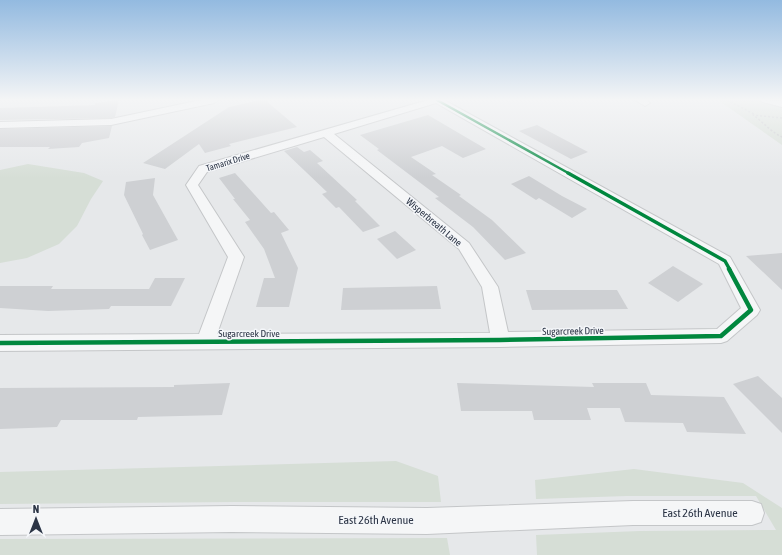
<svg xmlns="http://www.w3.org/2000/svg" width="782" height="555" viewBox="0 0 782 555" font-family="'Asap Condensed',sans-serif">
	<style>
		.green { fill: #d6ded6 }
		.building { fill: #ced0d3 }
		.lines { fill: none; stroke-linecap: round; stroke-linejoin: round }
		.street-casing { stroke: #c4c6c8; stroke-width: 2 }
		.path { stroke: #c5c6ca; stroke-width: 1.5; stroke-dasharray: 2 2; stroke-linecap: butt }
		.street { fill: #f5f6f7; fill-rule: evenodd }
		.cycleway-far2-casing { stroke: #f4f6f9; stroke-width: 4 }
		.cycleway-far1-casing { stroke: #f4f6f9; stroke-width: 5.5 }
		.cycleway-casing { stroke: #f4f6f9; stroke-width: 7 }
		.cycleway-far2 { stroke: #00873e; stroke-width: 2.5 }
		.cycleway-far1 { stroke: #00873e; stroke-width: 3.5 }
		.cycleway { stroke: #00873e; stroke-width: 4.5 }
		.labels { text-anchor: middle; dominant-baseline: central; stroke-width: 3; stroke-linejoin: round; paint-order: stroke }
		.far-street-label { font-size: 9px; fill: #2b3445; stroke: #f4f6f9 }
		.street-label { font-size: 10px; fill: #2b3445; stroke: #f4f6f9 }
		.near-street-label { font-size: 12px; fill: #2b3445; stroke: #f4f6f9 }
	</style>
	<rect width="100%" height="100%" fill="#e6e8ea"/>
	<!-- green -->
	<g class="green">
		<polygon points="718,100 782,100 782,145"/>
		<polygon points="28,164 84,173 103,181 91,199 77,226 59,244 27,258 0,263 0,170"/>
		<polygon points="396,461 438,476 441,502 236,502 0,504 0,472"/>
		<polygon points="634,469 743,483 782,508 782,555 537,555 536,535 640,531 776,530 756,496 627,496 536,499 535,480"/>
		<polygon points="447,538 450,555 0,555 0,539"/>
	</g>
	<!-- building -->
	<g class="building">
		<polygon points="119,100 115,117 111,118 0,120 0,108 95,105 95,103"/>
		<polygon points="259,100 265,100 297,127 229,144 231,146 205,153 199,144 165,169 143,163 229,107"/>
		<polygon points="428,115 486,149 463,158 442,146 411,157 436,174 432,175 461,195 459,196 492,220 526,253 505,260 473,227 435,198 439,197 377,150 379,149 360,135"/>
		<polygon points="537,125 588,152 571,159 519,131"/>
		<polygon points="112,126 109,138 82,143 79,147 48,149 50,147 0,147 0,129"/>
		<polygon points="297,147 304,152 310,150 323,161 317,163 357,200 355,201 380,226 363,232 339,207 336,208 322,194 327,192 284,151"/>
		<polygon points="235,173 271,213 274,212 289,230 281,233 298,268 289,307 256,307 264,278 275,278 264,249 245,222 250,220 233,199 235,199 219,178"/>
		<polygon points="529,176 562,196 587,209 572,218 539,198 536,200 511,184"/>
		<polygon points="155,178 153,195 178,240 150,250 142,235 143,234 124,195 126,182"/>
		<polygon points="395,231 416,250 397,259 377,239"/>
		<polygon points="782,253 782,290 746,256"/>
		<polygon points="673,266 703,284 678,302 648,283"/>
		<polygon points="155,278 185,278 171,306 111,306 109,309 48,311 0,308 0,286 53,286 51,289 149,289"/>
		<polygon points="437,286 441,309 341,310 343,288"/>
		<polygon points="526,290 617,290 628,309 532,310"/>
		<polygon points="758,376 782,398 782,433 733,384"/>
		<polygon points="230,383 222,415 138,417 137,420 61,420 57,427 0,429 0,388 174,387 174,385"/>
		<polygon points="457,383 594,387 592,383 646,383 651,395 724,397 746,434 687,432 683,423 625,422 620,408 587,408 591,420 534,420 532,411 461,411"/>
	</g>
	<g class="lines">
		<!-- street casing -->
		<g class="street-casing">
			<g id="street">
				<polygon points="201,100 219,100 214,103 111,125 0,128 0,122 111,119"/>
				<path d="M428 100H444L730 257 760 310 757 315 727 341 721 343 500 347 0 351V335L199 334 228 257 186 185 199 166ZM436 103 719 264 741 308 717 329 508 332 498 287 469 243 334 134ZM324 137 459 249 482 287 490 333 217 334 244 257 198 185 207 172Z"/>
				<polygon points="635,100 646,100 650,103 645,106"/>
				<polygon points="761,100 782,101 782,107 763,102"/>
				<polygon points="633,501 752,501 761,504 764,513 761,522 752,525 633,525 427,534 232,532 0,535 0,509 232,506 427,508"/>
			</g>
		</g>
		<!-- path -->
		<g class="path">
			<polyline points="727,100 754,114"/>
			<path d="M782 118 753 115C763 122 771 132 782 137"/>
		</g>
		<!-- street -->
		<use href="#street" class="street"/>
		<!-- cycleway-far2 casing -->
		<g class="cycleway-far2-casing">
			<polyline id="cycleway-far2" points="437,100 570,174"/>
		</g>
		<!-- cycleway-far1 casing -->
		<g class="cycleway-far1-casing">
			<polyline id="cycleway-far1" points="568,173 725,261 730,270"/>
		</g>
		<!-- cycleway casing -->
		<g class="cycleway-casing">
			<polyline id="cycleway" points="0,343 500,340 721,336 751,310 729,269"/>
		</g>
		<!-- cycleway-far2 -->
		<use href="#cycleway-far2" class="cycleway-far2"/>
		<!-- cycleway-far1 -->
		<use href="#cycleway-far1" class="cycleway-far1"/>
		<!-- cycleway -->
		<use href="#cycleway" class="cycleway"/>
	</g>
	<!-- sky -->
	<linearGradient id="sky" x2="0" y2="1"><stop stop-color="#93bae0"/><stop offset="0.56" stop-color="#f4f5f6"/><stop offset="1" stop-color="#f4f5f6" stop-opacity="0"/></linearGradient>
	<rect width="782" height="178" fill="url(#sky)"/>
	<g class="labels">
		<!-- far-street labels -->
		<g class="far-street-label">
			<text transform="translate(228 162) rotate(-17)">Tamarix Drive</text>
		</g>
		<!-- street labels -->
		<g class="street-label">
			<text transform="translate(434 222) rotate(40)">Wisperbreath Lane</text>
			<text transform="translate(573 331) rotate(-1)">Sugarcreek Drive</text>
			<text x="249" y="333">Sugarcreek Drive</text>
		</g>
		<!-- near-street labels -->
		<g class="near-street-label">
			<text x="700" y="513">East 26th Avenue</text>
			<text x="376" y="520">East 26th Avenue</text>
		</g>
	</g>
	<!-- north arrow -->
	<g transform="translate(36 519)" stroke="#f4f6f9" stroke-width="3" paint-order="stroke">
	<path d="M0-3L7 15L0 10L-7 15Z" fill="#2b3445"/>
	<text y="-6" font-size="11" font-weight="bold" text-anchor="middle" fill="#2b3445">N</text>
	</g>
</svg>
